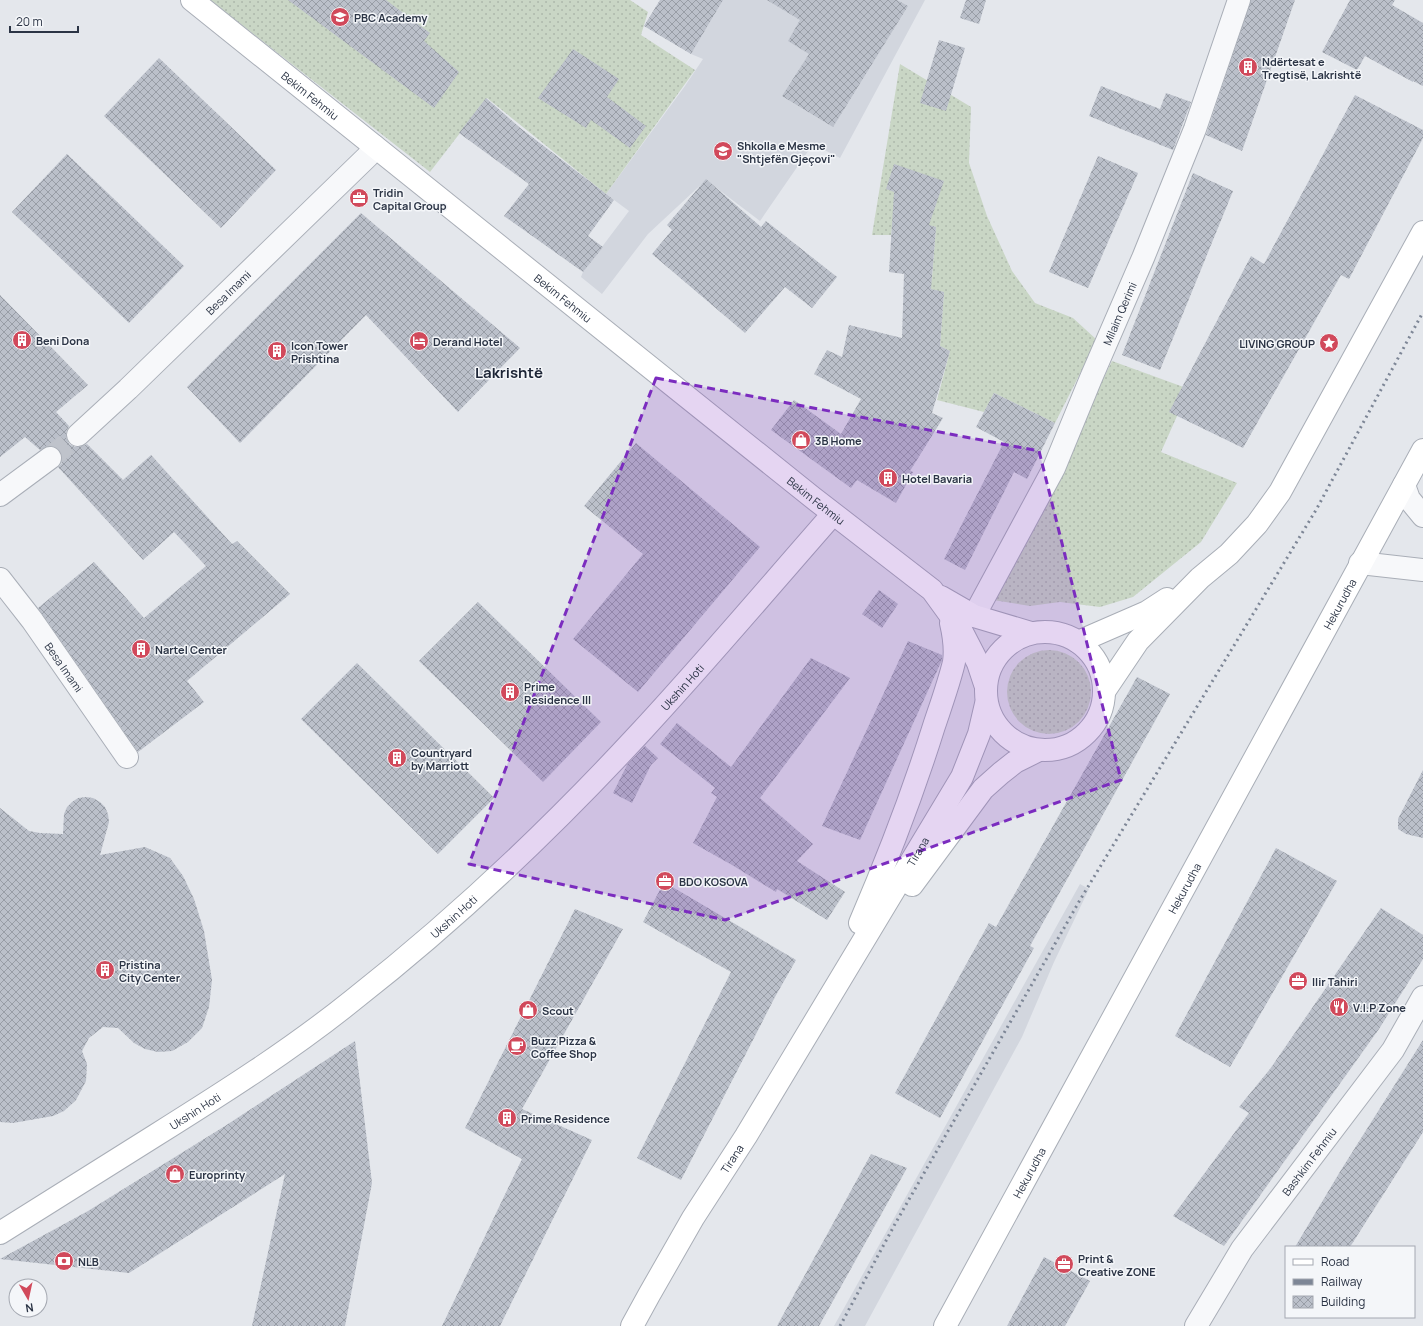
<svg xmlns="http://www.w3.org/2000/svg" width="1423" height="1326" viewBox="0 0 1423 1326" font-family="Manrope,sans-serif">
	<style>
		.built { fill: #d2d6de }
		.grass { fill: url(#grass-dots) }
		.building { fill: url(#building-cross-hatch) }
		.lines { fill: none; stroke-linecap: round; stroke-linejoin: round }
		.minor-tunnel { stroke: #bfc3cb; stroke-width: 22; stroke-dasharray: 22 11; stroke-linecap: butt }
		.minor-casing { stroke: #a9aeb7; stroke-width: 24 }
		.secondary-casing { stroke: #a9aeb7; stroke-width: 24 }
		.minor { stroke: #f7f8fa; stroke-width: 22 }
		.secondary { stroke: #fff; stroke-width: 22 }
		.rail { stroke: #7d8696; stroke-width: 3; stroke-dasharray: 2 4; stroke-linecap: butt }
		.marked { fill: #7b2cbf; fill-opacity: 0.2; stroke: #7b2cbf; stroke-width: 3; stroke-dasharray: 8 5; stroke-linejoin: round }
		.labels { text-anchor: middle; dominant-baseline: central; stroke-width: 3; stroke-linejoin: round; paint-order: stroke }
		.poi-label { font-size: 11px; font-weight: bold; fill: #2b3445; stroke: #f4f6f9; text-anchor: start }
		.street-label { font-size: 11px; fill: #2b3445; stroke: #f4f6f9 }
		.district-label { font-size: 15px; font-weight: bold; fill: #1d2536; stroke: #f4f6f9 }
	</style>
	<defs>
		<pattern id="grass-dots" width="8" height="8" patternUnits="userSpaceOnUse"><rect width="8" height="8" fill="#c9d6c5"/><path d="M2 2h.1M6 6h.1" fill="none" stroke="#adb8ab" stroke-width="1.8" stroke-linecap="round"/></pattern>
		<pattern id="building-cross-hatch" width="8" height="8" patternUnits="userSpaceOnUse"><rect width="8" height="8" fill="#bbc0ca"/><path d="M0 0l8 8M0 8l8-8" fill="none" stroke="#989da6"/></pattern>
	</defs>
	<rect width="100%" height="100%" fill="#e4e7ec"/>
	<!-- built -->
	<g class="built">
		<polygon points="712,0 925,0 840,158 813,144 760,221 706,180 648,234 602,294 581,277 583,272 629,211 606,194 685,86 703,59 691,54 720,5"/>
		<polygon points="1080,884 1089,889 1054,962 1022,1037 865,1326 834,1326"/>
	</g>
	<!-- grass -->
	<g class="grass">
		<polygon points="210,0 630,0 648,12 641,35 695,70 606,194 487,98 430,172"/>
		<polygon points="900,64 971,107 969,163 987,216 1012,271 1035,303 1073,318 1097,340 1055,423 994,393 984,412 937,400 950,351 940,346 944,292 928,289 932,278 936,227 893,219 891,235 872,235"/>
		<polygon points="1112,361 1189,389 1161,452 1237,483 1201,542 1133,597 1100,607 1060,602 1030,606 993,600"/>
		<circle cx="1049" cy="692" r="42"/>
	</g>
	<!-- building -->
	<g class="building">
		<polygon points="288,0 386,0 430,33 424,41 459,72 434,108"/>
		<polygon points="660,0 723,0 691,54 644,26"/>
		<polygon points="767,0 897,0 908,6 833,127 782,96 809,54 788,41 800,20"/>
		<polygon points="966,0 986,0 979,24 960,18"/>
		<polygon points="1251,0 1295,0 1242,151 1206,135"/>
		<polygon points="1350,0 1395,0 1392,5 1423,23 1423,86 1413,81 1413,82 1365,56 1357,70 1322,52"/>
		<polygon points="939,40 965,48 946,111 920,103"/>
		<polygon points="573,49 619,79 607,97 646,126 630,148 591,120 586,128 538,98"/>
		<polygon points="159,58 276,170 221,228 104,116"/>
		<polygon points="1101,86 1160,109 1166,93 1191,102 1173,150 1089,116"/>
		<polygon points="1355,95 1423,130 1423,138 1349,279 1341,275 1243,448 1169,412 1251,256 1264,264"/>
		<polygon points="486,98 519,127 614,200 588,236 603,247 583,272 504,216 529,184 459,133"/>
		<polygon points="67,154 184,266 129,323 12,212"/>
		<polygon points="1098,156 1138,173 1088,288 1049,272"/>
		<polygon points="894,164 944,181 929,225 936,227 931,289 944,292 940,346 950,351 932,413 943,418 910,471 913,472 896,503 857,480 851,488 771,430 794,400 841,434 861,399 814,374 827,350 842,357 849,325 902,338 904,274 889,272 894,192 886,189"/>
		<polygon points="1193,173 1233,191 1160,370 1122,355"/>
		<polygon points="706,179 761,227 766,221 837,277 812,308 785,287 745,333 652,254 672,230 667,225"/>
		<polygon points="361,213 520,348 458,412 366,315 240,443 187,387"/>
		<polygon points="0,295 88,385 56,412 69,426 66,432 66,437 69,444 75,447 80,447 87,444 123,480 151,455 232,544 237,541 290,594 187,681 204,702 138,752 38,608 94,562 144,618 206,566 174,532 143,560 58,467 62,463 62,456 60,450 55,447 48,446 40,450 25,437 0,457"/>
		<polygon points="994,393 1055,423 1027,479 1014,472 965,570 944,559 1004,442 976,427"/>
		<polygon points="636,443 760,547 638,692 573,639 643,554 584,506"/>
		<polygon points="879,590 898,604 882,628 862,614"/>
		<polygon points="478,602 601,722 543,782 419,661"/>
		<polygon points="908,641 942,655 942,660 860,840 822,826"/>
		<polygon points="811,658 850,678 760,798 813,844 797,861 845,892 827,920 777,889 776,892 732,865 693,843 717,797 711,793 715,788 660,744 677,723 731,767"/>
		<polygon points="357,663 494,798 438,854 301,719"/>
		<polygon points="1137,677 1170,694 1030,946 1034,948 940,1118 895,1093 989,923 996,927"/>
		<polygon points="645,746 658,758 651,765 632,803 613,793 627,765"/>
		<polygon points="1423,770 1423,838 1406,834 1398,829 1398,819"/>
		<polygon points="86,797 93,798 100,802 105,807 108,814 109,822 100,855 145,847 170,858 183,876 194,899 204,931 212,980 209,1007 202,1028 188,1042 172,1051 158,1052 145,1049 134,1043 118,1028 103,1027 89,1038 82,1051 87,1064 86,1081 76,1100 64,1111 53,1116 13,1123 0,1122 0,808 29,831 40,833 63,834 64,814 67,807 72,802 78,798"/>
		<polygon points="1276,848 1337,881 1230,1067 1175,1036"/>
		<polygon points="664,882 796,960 775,997 681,1180 637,1158 731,972 643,922"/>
		<polygon points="1381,908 1423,935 1423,959 1379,1029 1224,1246 1173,1216 1249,1113 1239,1107 1270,1069"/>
		<polygon points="575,909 623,929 522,1109 592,1140 500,1326 442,1326 522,1159 465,1128"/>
		<polygon points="1423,1040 1423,1132 1350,1247 1295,1247 1341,1170"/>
		<polygon points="355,1041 372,1183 345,1326 252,1326 285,1174 129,1273 0,1259 88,1211 225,1126"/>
		<polygon points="871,1154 907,1168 819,1326 777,1326"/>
		<polygon points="1044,1257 1090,1281 1065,1326 1007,1326"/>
	</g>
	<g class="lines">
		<!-- minor-tunnel -->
		<polyline class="minor-tunnel" points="50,458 78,435"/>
		<!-- minor casing -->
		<g class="minor-casing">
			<g id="minor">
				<path id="s1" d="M78 435 128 389 368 156 374 146"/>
				<polyline points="1404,485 1409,499 1423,516"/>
				<polyline points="0,495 50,458"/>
				<polyline points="1360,563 1423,570"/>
				<path id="s2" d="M0 579 32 620 127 757"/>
				<path id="s3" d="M974 616 1054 468 1091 378 1143 258 1195 129 1239 0"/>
				<path id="s4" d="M1196 1326 1242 1249 1393 1050 1423 997"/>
			</g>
		</g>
		<!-- secondary casing -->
		<g class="secondary-casing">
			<g id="secondary">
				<path id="s5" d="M192 0 812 497 932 590 961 630 978 663 985 684"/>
				<polyline points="941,597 974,616 1031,633"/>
				<circle cx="1045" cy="691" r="59"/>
				<polyline points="1078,642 1147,612 1167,599"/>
				<polyline points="1105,690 1138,641 1200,578 1229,554 1257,524 1280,492 1423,232"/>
				<polyline points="912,885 983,789 1001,773 1015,762 1037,751"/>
				<path d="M860 923C888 858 913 793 934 726 941 705 949 683 954 662 956 648 954 636 951 623"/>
				<path id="s6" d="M0 1233C52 1200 104 1168 156 1135 223 1093 291 1050 353 1000 455 920 550 830 638 735 705 663 768 588 833 514"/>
				<path id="s7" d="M632 1326 649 1295 693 1218 746 1136 962 777 979 734 986 704"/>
				<path id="s8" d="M945 1326 1423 450"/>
			</g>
		</g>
		<!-- minor -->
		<use href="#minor" class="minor"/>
		<!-- secondary -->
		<use href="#secondary" class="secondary"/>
		<!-- rail -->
		<polyline class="rail" points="840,1326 895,1224 1080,900 1316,510 1423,312"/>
	</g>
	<!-- marked area -->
	<path class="marked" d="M656 378 1039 451 1121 780 725 920 469 864Z"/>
	<!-- icons -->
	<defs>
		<g id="school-disc" transform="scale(1)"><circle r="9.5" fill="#d1495b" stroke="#f4f6f9"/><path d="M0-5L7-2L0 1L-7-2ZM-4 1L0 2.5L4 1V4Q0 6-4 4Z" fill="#fff"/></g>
		<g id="building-disc" transform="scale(1)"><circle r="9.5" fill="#d1495b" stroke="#f4f6f9"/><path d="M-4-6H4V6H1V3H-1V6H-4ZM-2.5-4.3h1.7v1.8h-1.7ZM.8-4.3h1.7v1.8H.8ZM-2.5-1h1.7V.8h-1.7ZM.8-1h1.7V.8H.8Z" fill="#fff"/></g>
		<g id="office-disc" transform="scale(1)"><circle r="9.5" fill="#d1495b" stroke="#f4f6f9"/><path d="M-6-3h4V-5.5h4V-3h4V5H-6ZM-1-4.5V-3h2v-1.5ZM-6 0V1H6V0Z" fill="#fff"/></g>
		<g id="hotel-disc" transform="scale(1)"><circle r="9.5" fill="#d1495b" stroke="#f4f6f9"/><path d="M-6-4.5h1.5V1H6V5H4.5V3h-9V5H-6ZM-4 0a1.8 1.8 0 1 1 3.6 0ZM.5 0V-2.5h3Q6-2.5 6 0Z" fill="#fff"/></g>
		<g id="sight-disc" transform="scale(1)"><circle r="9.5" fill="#d1495b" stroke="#f4f6f9"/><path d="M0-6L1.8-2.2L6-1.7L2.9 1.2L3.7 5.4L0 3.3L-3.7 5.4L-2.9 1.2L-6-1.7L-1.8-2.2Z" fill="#fff"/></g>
		<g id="shop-disc" transform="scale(1)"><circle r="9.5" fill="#d1495b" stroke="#f4f6f9"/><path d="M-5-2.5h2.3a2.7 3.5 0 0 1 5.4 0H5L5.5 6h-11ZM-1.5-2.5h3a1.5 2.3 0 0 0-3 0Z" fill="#fff"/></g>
		<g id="restaurant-disc" transform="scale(1)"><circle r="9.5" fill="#d1495b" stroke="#f4f6f9"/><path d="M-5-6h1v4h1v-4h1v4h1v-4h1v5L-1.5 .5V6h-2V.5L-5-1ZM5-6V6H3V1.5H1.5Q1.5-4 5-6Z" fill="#fff"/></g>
		<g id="cafe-disc" transform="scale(1)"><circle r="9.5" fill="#d1495b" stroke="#f4f6f9"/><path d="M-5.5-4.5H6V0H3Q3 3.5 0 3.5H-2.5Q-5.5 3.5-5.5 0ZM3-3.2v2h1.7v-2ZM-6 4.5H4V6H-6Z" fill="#fff"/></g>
		<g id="bank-disc" transform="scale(1)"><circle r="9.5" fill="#d1495b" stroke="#f4f6f9"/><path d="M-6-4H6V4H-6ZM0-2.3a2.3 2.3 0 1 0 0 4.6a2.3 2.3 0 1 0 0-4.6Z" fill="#fff"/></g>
	</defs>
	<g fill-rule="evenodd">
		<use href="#school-disc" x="340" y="17"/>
		<use href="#building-disc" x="1248" y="67"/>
		<use href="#school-disc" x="723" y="151"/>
		<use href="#office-disc" x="359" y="198"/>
		<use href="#building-disc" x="22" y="340"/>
		<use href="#hotel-disc" x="419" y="341"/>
		<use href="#sight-disc" x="1329" y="343"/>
		<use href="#building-disc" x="277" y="351"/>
		<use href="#shop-disc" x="801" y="440"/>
		<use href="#building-disc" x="888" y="478"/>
		<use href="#building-disc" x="141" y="649"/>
		<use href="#building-disc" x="510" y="692"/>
		<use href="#building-disc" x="397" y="758"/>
		<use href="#office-disc" x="665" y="881"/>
		<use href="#building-disc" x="105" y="970"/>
		<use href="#office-disc" x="1298" y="981"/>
		<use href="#restaurant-disc" x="1339" y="1007"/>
		<use href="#shop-disc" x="528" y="1010"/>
		<use href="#cafe-disc" x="517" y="1046"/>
		<use href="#building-disc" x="507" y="1118"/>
		<use href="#shop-disc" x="175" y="1174"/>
		<use href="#bank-disc" x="64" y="1261"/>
		<use href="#office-disc" x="1064" y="1264"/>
	</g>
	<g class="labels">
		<!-- poi labels -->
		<g class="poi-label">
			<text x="354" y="17">PBC Academy</text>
			<text x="1262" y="61">Ndërtesat e<tspan x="1262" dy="13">Tregtisë, Lakrishtë</tspan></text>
			<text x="737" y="145">Shkolla e Mesme<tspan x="737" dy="13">"Shtjefën Gjeçovi"</tspan></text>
			<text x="373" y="192">Tridin<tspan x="373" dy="13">Capital Group</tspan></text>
			<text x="36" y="340">Beni Dona</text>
			<text x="433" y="341">Derand Hotel</text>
			<text x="1315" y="343" text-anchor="end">LIVING GROUP</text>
			<text x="291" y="345">Icon Tower<tspan x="291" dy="13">Prishtina</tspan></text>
			<text x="815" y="440">3B Home</text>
			<text x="902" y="478">Hotel Bavaria</text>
			<text x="155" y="649">Nartel Center</text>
			<text x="524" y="686">Prime<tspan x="524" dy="13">Residence III</tspan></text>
			<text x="411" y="752">Countryard<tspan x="411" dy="13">by Marriott</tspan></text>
			<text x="679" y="881">BDO KOSOVA</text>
			<text x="119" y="964">Pristina<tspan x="119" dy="13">City Center</tspan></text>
			<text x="1312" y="981">Ilir Tahiri</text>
			<text x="1353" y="1007">V.I.P Zone</text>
			<text x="542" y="1010">Scout</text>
			<text x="531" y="1040">Buzz Pizza &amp;<tspan x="531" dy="13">Coffee Shop</tspan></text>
			<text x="521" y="1118">Prime Residence</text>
			<text x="189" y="1174">Europrinty</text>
			<text x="1078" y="1258">Print &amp;<tspan x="1078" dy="13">Creative ZONE</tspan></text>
			<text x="78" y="1261">NLB</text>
		</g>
		<!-- street labels -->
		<g class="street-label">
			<text stroke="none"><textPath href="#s5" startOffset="152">Bekim Fehmiu</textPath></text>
			<text stroke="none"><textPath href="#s1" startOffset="207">Besa Imami</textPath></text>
			<text stroke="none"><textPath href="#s5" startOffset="476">Bekim Fehmiu</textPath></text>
			<text stroke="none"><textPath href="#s3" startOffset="336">Milaim Qerimi</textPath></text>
			<text stroke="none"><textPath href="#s5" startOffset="800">Bekim Fehmiu</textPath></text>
			<text stroke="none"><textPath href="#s8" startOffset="823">Hekurudha</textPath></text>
			<text stroke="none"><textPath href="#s2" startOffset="109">Besa Imami</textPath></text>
			<text stroke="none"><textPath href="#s6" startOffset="878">Ukshin Hoti</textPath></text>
			<text stroke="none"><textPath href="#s7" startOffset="554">Tirana</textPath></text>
			<text stroke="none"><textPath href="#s8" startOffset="499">Hekurudha</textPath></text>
			<text stroke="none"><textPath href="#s6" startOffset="554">Ukshin Hoti</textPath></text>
			<text stroke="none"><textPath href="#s6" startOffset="230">Ukshin Hoti</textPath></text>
			<text stroke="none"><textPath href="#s7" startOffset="195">Tirana</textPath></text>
			<text stroke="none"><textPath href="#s4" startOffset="200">Bashkim Fehmiu</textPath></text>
			<text stroke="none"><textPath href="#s8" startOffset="175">Hekurudha</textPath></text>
		</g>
		<!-- district labels -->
		<g class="district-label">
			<text x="509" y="372">Lakrishtë</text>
		</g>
	</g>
	<!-- legend -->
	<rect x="1285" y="1246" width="130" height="72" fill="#f4f6f9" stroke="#a4a8b1"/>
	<rect x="1293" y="1259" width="20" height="6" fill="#ffffff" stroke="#a4a8b1"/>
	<text x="1321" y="1266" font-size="12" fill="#2b3445">Road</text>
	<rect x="1293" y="1279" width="20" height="6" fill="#7d8696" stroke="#a4a8b1"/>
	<text x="1321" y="1286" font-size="12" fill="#2b3445">Railway</text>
	<rect x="1293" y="1296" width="20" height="12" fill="url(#building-cross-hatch)" stroke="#a4a8b1"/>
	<text x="1321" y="1306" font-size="12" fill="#2b3445">Building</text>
	<!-- north arrow -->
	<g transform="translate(28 1298) rotate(171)"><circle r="19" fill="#f4f6f9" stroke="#a4a8b1"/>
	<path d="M0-3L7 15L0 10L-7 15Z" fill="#d1495b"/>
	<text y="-6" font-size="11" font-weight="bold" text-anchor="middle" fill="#2b3445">N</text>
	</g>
	<!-- scale -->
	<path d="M10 26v6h68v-6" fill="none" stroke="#2b3445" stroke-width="2"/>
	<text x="16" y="26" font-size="12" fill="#2b3445" stroke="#f4f6f9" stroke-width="3" paint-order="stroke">20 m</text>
</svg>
